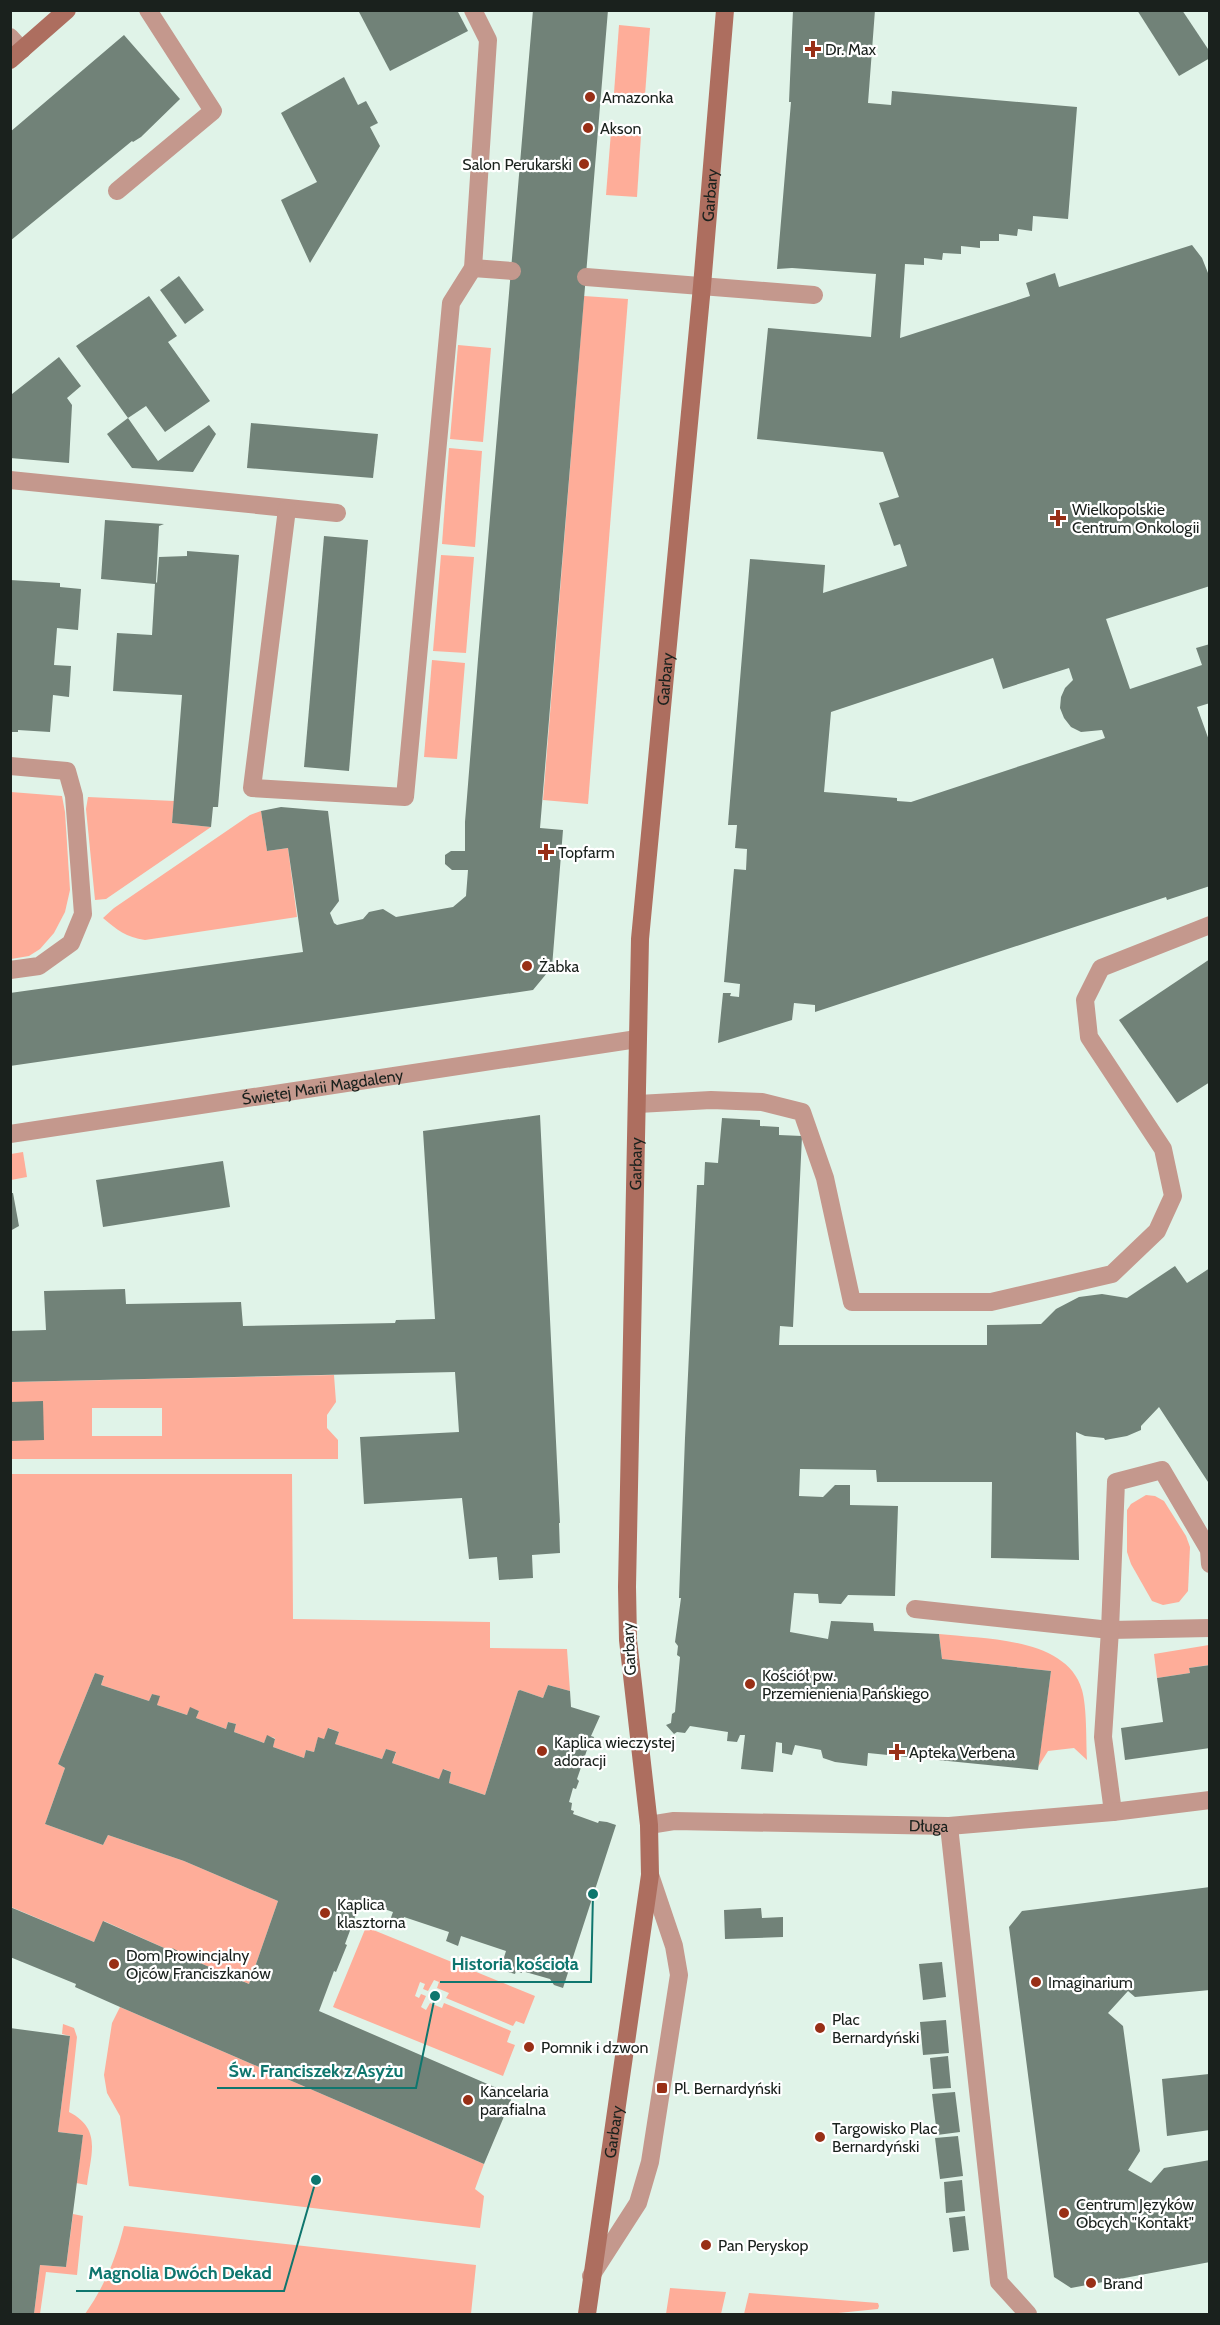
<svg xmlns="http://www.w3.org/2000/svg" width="1220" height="2325" viewBox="0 0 1220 2325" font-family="Cabin,sans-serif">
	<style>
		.green { fill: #fead99; fill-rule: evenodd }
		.building { fill: #718278; fill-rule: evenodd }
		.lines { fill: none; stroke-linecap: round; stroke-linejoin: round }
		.lane { stroke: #c4988d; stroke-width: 18 }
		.street { stroke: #c4988d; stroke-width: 18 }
		.secondary { stroke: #ad6e5f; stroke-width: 18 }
		.poi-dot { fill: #982f16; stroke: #fff; stroke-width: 2 }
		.labels { text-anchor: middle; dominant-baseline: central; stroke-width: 4.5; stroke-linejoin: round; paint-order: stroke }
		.poi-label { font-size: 16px; fill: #1a211d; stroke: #fff; text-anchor: start }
		.street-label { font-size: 16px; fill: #1a211d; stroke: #fff }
		.leader { fill: none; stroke: #0f766e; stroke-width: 2 }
		.callout-dot { fill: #0f766e; stroke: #fff; stroke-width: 2 }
		.callout-label { font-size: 18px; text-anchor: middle; font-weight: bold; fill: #0f766e; stroke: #fff; stroke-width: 4.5; stroke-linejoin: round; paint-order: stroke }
	</style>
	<rect width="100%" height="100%" fill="#e0f3e8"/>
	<!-- green -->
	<g class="green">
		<polygon points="619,25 650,28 645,95 614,93"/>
		<polygon points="611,132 641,135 637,197 606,195"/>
		<polygon points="584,296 628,299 588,804 543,800"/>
		<polygon points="458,345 491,348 483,442 450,439"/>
		<polygon points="449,448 482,451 475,547 442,544"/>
		<polygon points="441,555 474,557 466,653 433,651"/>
		<polygon points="432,660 465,663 457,759 424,757"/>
		<polygon points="11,792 62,796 65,812 70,890 65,912 54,933 40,949 29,956 11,959"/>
		<polygon points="88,797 174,801 172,823 211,827 106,899 95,900 86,809"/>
		<path d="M261 811 267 851 288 848 297 917 145 940C126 937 117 930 103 918L114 908 250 815Z"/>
		<polygon points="23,1152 27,1177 11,1180 11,1154"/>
		<path d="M334 1375 336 1402 327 1415V1428L338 1440V1459H11L10 1382ZM92 1408H162V1436H92Z"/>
		<polygon points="10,1474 292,1474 293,1619 490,1622 490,1648 567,1649 570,1691 548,1685 543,1698 520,1690 518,1691 485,1795 449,1783 451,1772 444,1769 439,1779 392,1763 396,1753 386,1749 382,1759 335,1744 339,1732 329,1728 324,1739 318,1738 314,1752 306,1750 304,1758 273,1747 275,1738 267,1736 264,1743 234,1732 236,1724 228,1722 226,1729 196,1718 199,1711 191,1708 187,1715 157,1705 159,1696 152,1694 149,1701 101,1685 104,1677 95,1673 58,1764 65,1768 45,1824 103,1845 108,1835 184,1861 278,1901 249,1984 179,1954 180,1952 172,1949 171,1951 104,1921 94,1942 11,1907"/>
		<polygon points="1146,1495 1155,1496 1164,1501 1186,1536 1190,1547 1188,1591 1179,1602 1163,1605 1152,1601 1131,1564 1127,1552 1127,1510 1131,1504"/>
		<path d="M939 1634C983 1639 1067 1637 1082 1690 1087 1708 1086 1740 1087 1760L1074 1748 1048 1751 1038 1767 1051 1671 942 1659Z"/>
		<polygon points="1209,1645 1209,1665 1189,1668 1190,1673 1157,1678 1154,1654"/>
		<polygon points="366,1927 535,1996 524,2024 516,2021 513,2026 446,1998 449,1993 437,1988 439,1982 434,1980 428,1991 423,1989 425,1984 420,1982 415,1996 419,1998 421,1994 426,1996 421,2007 426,2010 430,2003 442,2008 444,2003 511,2031 507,2042 515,2045 503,2076 333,2007"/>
		<polygon points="120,2007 484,2164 475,2189 484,2196 480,2228 129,2186 120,2116 107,2093 104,2075 112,2023"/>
		<path d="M63 2024 74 2028 77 2037 69 2112C102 2129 91 2153 87 2185L76 2183 83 2135 58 2132 70 2036 62 2034Z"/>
		<polygon points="73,2214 83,2216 77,2275 46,2272 40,2314 34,2314 40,2265 66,2267"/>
		<path d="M124 2226 476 2265 471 2314H85C104 2287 116 2259 124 2226Z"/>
		<polygon points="670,2288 726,2292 721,2314 666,2314"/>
		<polygon points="749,2293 878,2303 879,2306 878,2309 828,2314 744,2314"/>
	</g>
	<!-- building -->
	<g class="building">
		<polygon points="358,10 457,10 468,31 390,71"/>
		<polygon points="533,10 608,10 540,828 563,830 552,967 533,990 10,1066 10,993 303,952 288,848 267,851 261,811 281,807 328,811 339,901 330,913 334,923 337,925 363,919 369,912 383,909 396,917 453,907 466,896 468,870 452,870 445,864 445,855 451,851 465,851 465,822 478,659"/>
		<path d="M793 10H875L868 103 891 105 892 91 1077 107 1068 219 1033 216 1032 231 1018 229 1017 236 999 234V241H980V248L961 246V254L943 253 942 260 924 258V265L905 264 900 338 1030 296 1026 283 1055 273 1059 287 1192 245 1202 258 1210 278V586L1106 619 1130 689 1202 665 1196 648 1210 644V703L1197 707 1210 743V886L1167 900 1166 897 815 1012V1005L794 1003 792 1020 718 1043 723 993H731L730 996 739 997 740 984 724 982 734 869 746 870 747 849 735 848 737 825H728L750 559 825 565 823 593 907 566 900 544 894 546 879 503 899 497 883 452 757 439 768 328 871 337 876 274 792 268 777 269 791 102H789ZM993 658 1003 689 1069 668 1073 680 1065 688 1061 697 1060 708 1064 718 1071 727 1081 732 1102 730 1105 738 911 802 897 801V798L824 792 831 712Z"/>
		<polygon points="1137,10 1182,10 1210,52 1210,58 1179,76"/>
		<polygon points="124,35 180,99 141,137 133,142 132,141 10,241 10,132"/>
		<polygon points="344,77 358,105 366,101 378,123 370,127 380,146 310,263 281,200 317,182 281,113"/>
		<polygon points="179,276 204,310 185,324 160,290"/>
		<polygon points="149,296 177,336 168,342 210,401 165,432 146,406 128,418 76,346"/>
		<polygon points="59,357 81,386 67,398 72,405 69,463 10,458 12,394"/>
		<polygon points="128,418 158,461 209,425 216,434 193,472 132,468 107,434"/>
		<polygon points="251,423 378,434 373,478 247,468"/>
		<polygon points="105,520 164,524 159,526 156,582 157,583 159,557 187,556 187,551 239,555 218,807 213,807 211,827 172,823 182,695 113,691 117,633 152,635 155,584 101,579"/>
		<polygon points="324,536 368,540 349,771 304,767"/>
		<polygon points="10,580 60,583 60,587 81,589 78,630 57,628 54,665 71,666 69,697 53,695 50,732 18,730 18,732 10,732"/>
		<polygon points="1210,959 1210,1082 1177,1103 1119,1020"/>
		<polygon points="540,1115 560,1523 559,1523 560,1553 532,1555 533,1578 499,1580 497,1557 469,1559 462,1498 364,1504 360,1437 459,1432 455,1372 10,1382 10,1331 46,1330 44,1291 125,1289 126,1304 241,1302 243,1326 395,1323 396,1320 435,1319 423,1131"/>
		<polygon points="722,1118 760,1120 760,1126 779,1127 779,1135 802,1136 793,1327 780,1326 779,1345 987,1345 987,1325 1041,1324 1056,1309 1079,1297 1102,1294 1127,1298 1175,1266 1187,1283 1210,1268 1210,1485 1159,1407 1141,1426 1141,1430 1127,1436 1105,1440 1104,1438 1085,1436 1076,1432 1079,1560 991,1558 992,1482 877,1482 876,1470 800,1469 799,1496 823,1497 835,1485 850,1485 850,1505 898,1506 895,1596 848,1595 841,1604 819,1603 818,1594 794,1593 790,1632 828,1639 831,1621 873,1623 874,1631 939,1634 942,1659 1051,1671 1038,1770 868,1753 867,1766 835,1762 823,1758 821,1750 795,1745 792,1755 782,1753 782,1743 776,1742 773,1772 741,1769 745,1735 740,1735 737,1742 727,1741 728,1732 690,1726 685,1733 677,1732 674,1734 666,1725 671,1723 672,1714 675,1712 680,1657 677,1655 678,1646 675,1642 681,1598 679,1598 685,1438 697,1185 704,1185 705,1162 718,1163"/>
		<polygon points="223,1161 230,1207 103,1227 96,1180"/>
		<polygon points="10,1193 13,1193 19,1226 10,1231"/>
		<polygon points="43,1401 44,1440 10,1441 10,1402"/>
		<polygon points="1210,1665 1210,1748 1125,1760 1121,1728 1163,1722 1157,1678 1190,1673 1189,1668"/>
		<polygon points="95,1673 104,1676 101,1685 149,1701 152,1694 160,1696 157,1705 187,1715 190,1707 199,1711 196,1718 226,1729 228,1722 236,1724 234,1732 264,1743 267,1735 275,1739 273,1747 304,1758 306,1750 314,1752 318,1737 324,1739 328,1728 339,1732 335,1744 382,1759 386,1749 396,1752 392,1763 439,1779 443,1769 451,1772 449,1783 485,1795 518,1691 520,1690 543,1698 548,1685 570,1691 571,1707 600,1716 591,1736 594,1737 591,1745 589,1744 577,1779 579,1781 576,1789 573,1788 569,1802 572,1803 571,1810 574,1811 573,1814 598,1823 599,1821 607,1822 616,1825 563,1988 554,1985 550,1979 522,1971 522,1973 516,1971 515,1974 505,1971 506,1968 501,1967 506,1951 461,1936 458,1946 446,1941 449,1932 404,1917 400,1927 389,1923 393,1912 361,1901 345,1944 347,1945 336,1972 334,1971 319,2011 513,2095 484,2164 120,2007 75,1987 76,1984 10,1957 10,1907 94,1942 103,1921 171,1951 172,1948 180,1952 179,1954 249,1984 278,1901 184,1861 108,1835 103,1845 45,1824 65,1768 58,1764"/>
		<polygon points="1210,1887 1210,1990 1135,1997 1128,1991 1108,2013 1123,2026 1140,2151 1128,2170 1151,2183 1164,2168 1210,2160 1210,2262 1071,2288 1054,2277 1009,1927 1022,1911"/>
		<polygon points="761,1908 762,1918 783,1917 783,1937 725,1939 724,1910"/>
		<polygon points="942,1962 946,1997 923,2000 919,1964"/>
		<polygon points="946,2020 949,2053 923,2055 920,2022"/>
		<polygon points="10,2028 70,2036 58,2132 83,2135 66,2267 40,2265 34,2314 10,2314"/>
		<polygon points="948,2056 951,2088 933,2089 930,2058"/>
		<polygon points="1209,2074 1210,2130 1167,2136 1162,2079"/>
		<polygon points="955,2092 960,2132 937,2135 932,2094"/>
		<polygon points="958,2136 963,2176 940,2179 935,2138"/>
		<polygon points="962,2180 965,2211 946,2213 944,2182"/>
		<polygon points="965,2216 969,2250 953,2252 949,2218"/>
	</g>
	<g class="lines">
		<!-- lane -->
		<g class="lane">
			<polyline points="10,37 22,50"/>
			<polyline points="117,191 213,111 148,10"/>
			<polyline points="473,268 512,271"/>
			<polyline points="586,277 814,295"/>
			<polyline points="10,480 337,513"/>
			<polyline points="287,509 252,788 405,797 451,303 473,268 488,40 473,10"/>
			<polyline points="10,766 67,771 74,796 83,914 71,943 39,966 10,970"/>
			<polyline points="638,1104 711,1100 762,1102 802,1112 825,1178 852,1302 991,1302 1112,1274 1157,1231 1173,1196 1163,1149 1089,1037 1085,1000 1101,968 1210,925"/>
			<polyline points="915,1609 1110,1630 1210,1628"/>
			<polyline points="1113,1812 1103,1737 1110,1630 1116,1482 1162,1470 1209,1550 1210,1564"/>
			<polyline points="591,2276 638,2203 650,2162 679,1975 674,1946 650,1875"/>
		</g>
		<!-- street -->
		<g class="street">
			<path id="s1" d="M10 1134 637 1039"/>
			<path id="s2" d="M649 1825 674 1821 949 1826 1113 1812 1210 1800"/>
			<polyline points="949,1826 999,2282 1028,2314"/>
		</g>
		<!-- secondary -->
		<g class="secondary">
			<polyline points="10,60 67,10"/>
			<path id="s3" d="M587 2314 650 1875 649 1825 628 1640 627 1587 640 939 702 286 725 10"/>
		</g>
	</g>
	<!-- markers -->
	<g class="poi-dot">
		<path d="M810 40h6v6h6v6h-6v6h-6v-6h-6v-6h6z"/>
		<circle cx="590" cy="97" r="6"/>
		<circle cx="588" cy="128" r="6"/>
		<circle cx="584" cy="164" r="6"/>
		<path d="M1055 509h6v6h6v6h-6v6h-6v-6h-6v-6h6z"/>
		<path d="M543 843h6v6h6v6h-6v6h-6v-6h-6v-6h6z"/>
		<circle cx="527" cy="966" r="6"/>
		<circle cx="750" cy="1684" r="6"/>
		<circle cx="542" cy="1751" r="6"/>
		<path d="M894 1743h6v6h6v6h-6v6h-6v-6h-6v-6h6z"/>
		<circle cx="325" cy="1913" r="6"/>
		<circle cx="114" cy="1964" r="6"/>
		<circle cx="1036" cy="1982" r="6"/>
		<circle cx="820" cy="2028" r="6"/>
		<circle cx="529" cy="2047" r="6"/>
		<rect x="656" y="2082" width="12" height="12" rx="3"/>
		<circle cx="468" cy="2100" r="6"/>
		<circle cx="820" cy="2137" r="6"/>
		<circle cx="1064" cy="2213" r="6"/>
		<circle cx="706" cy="2245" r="6"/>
		<circle cx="1091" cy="2283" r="6"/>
	</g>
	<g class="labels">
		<!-- poi labels -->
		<g class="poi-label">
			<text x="825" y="49">Dr. Max</text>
			<text x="602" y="97">Amazonka</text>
			<text x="600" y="128">Akson</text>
			<text x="572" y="164" text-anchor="end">Salon Perukarski</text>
			<text x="1072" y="509">Wielkopolskie<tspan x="1072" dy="18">Centrum Onkologii</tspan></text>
			<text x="558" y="852">Topfarm</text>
			<text x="539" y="966">Żabka</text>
			<text x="762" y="1675">Kościół pw.<tspan x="762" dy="18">Przemienienia Pańskiego</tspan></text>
			<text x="554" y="1742">Kaplica wieczystej<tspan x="554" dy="18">adoracji</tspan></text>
			<text x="909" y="1752">Apteka Verbena</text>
			<text x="337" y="1904">Kaplica<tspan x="337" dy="18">klasztorna</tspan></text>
			<text x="126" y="1955">Dom Prowincjalny<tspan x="126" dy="18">Ojców Franciszkanów</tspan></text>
			<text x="1048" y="1982">Imaginarium</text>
			<text x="832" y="2019">Plac<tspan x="832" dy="18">Bernardyński</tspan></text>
			<text x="541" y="2047">Pomnik i dzwon</text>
			<text x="674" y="2088">Pl. Bernardyński</text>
			<text x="480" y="2091">Kancelaria<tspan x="480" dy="18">parafialna</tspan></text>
			<text x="832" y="2128">Targowisko Plac<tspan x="832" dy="18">Bernardyński</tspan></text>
			<text x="1076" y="2204">Centrum Języków<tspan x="1076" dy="18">Obcych "Kontakt"</tspan></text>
			<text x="718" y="2245">Pan Peryskop</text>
			<text x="1103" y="2283">Brand</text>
		</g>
		<!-- street labels -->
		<g class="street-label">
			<text stroke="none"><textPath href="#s3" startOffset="2128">Garbary</textPath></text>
			<text stroke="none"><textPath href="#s3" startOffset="1642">Garbary</textPath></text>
			<text stroke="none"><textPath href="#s1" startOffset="316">Świętej Marii Magdaleny</textPath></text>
			<text stroke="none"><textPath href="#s3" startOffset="1156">Garbary</textPath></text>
			<text transform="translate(629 1649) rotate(-93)">Garbary</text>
			<text stroke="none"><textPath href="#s2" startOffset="280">Długa</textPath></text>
			<text stroke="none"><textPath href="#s3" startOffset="184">Garbary</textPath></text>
		</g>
	</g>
	<!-- callouts -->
	<path class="leader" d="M593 1894L591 1982H440M435 1996L416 2088H217M316 2180L284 2291H76"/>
	<g class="callout-dot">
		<circle cx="593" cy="1894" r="6"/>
		<circle cx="435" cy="1996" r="6"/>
		<circle cx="316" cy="2180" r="6"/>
	</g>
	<g class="callout-label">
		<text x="515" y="1970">Historia kościoła</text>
		<text x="316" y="2077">Św. Franciszek z Asyżu</text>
		<text x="180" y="2279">Magnolia Dwóch Dekad</text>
	</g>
	<!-- border -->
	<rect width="1220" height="2325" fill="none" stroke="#1a211d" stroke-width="24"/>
</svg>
